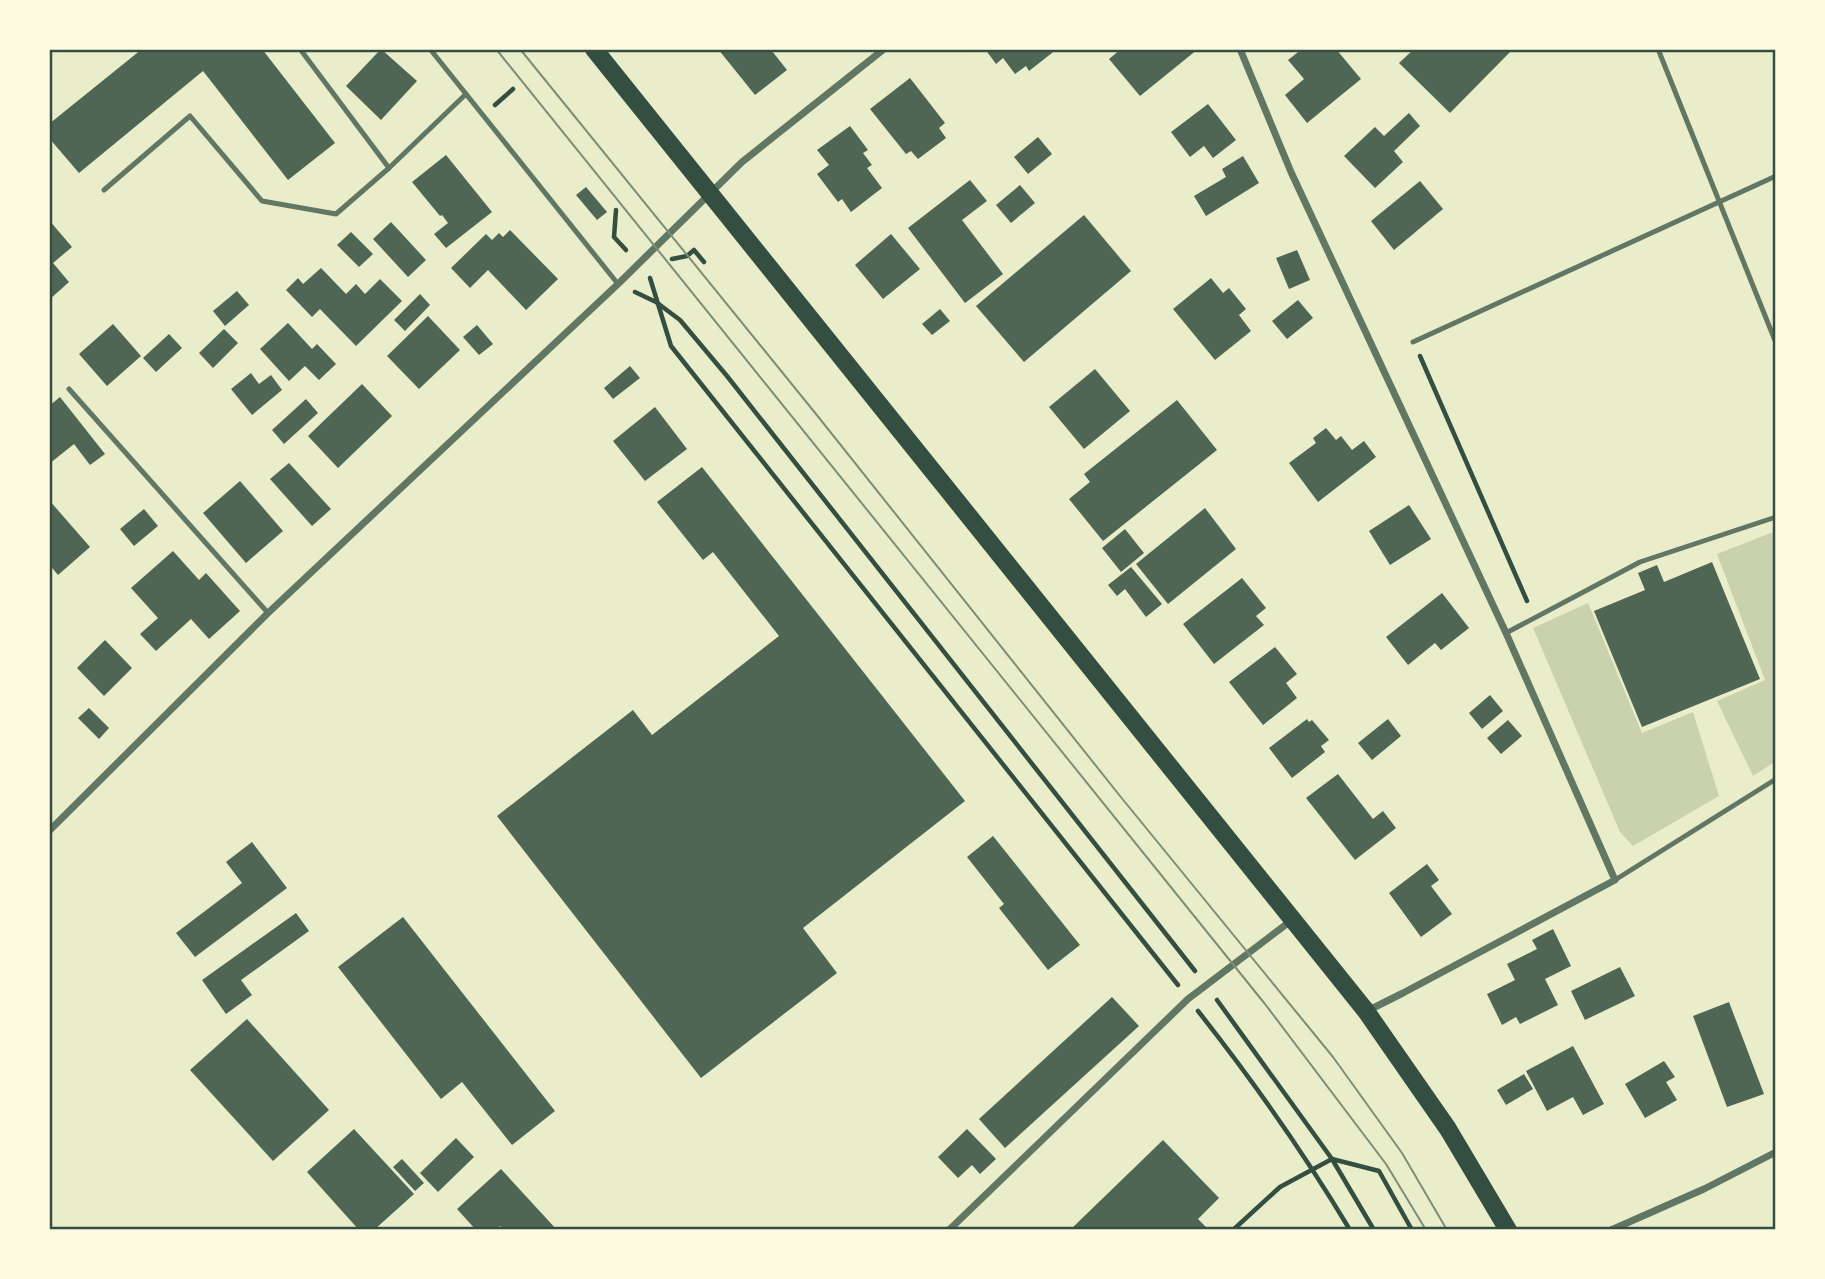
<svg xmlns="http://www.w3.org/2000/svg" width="1825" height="1279" viewBox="0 0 1825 1279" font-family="Overpass,sans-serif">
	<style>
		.green { fill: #cad2ad }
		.building { fill: #4f6655 }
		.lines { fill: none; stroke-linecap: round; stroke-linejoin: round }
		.path { stroke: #344e41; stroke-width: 4.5 }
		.service { stroke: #617663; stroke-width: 5 }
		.minor { stroke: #617663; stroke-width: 7 }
		.primary { stroke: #344e41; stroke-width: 18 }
		.tram { stroke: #7c8e77; stroke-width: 2 }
		.neatline { fill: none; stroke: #344e41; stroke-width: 2.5 }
	</style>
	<rect width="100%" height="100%" fill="#e9edc9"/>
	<!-- green -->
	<g class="green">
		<polygon points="1776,531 1776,761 1753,776 1717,701 1765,680 1717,554"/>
		<polygon points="1588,603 1642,733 1693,712 1719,796 1633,846 1620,832 1533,628"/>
	</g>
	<!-- building -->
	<g class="building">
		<polygon points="142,49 262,49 335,143 288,180 203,71 79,173 49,138 49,124"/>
		<polygon points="381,49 417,81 381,120 346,86"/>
		<polygon points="718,49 774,49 772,51 787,70 755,95"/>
		<polygon points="985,49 1057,49 1029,71 1026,66 1015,74 1003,58 996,64"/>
		<polygon points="1121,49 1198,49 1140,96 1109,59"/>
		<polygon points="1302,49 1336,49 1361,79 1307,123 1285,95 1304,79 1288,60"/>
		<polygon points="1414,49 1513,49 1450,113 1399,63"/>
		<polygon points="910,78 945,123 939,128 946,138 918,159 911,151 906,154 870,109"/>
		<polygon points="1208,104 1236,140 1213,158 1204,146 1190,157 1171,132"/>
		<polygon points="1409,113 1420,126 1394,151 1403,162 1375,188 1344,156 1375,127 1384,136"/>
		<polygon points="850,126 868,150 863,153 872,165 867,168 882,188 851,212 842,199 838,202 817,174 829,165 817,150"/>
		<polygon points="1038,137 1052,154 1028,174 1014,157"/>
		<polygon points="446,155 492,212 446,248 434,234 448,223 442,215 440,216 412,182"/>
		<polygon points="1243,156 1259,183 1206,216 1194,196 1226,177 1222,169"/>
		<polygon points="970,180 987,201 962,220 1003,274 965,303 908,228"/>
		<polygon points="1420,181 1443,209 1394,250 1371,221"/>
		<polygon points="1020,185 1035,203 1011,223 996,205"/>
		<polygon points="586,187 607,212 597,220 576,195"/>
		<polygon points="1084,215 1131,271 1024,362 976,306"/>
		<polygon points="49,220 72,247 53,263 69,282 49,300"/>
		<polygon points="391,222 426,260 408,277 373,239"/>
		<polygon points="510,230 558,279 526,310 488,270 470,288 451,268 486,234 492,240 499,233 503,237"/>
		<polygon points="351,232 373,254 359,267 337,245"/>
		<polygon points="891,234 920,269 883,299 855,265"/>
		<polygon points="1297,250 1310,280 1289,289 1276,258"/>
		<polygon points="321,268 346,294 356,284 365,294 380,279 402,301 356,346 320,309 312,317 286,290 298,278 303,284"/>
		<polygon points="1211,278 1223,293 1229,288 1246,309 1239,315 1251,331 1215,360 1173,309"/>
		<polygon points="237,291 249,305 225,326 213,311"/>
		<polygon points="420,294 430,305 405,331 394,320"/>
		<polygon points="1298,300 1313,318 1287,339 1272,321"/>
		<polygon points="940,309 950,321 932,335 922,324"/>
		<polygon points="428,316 460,350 419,389 387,356"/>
		<polygon points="288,323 312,349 317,344 336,364 319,380 305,366 289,381 260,349"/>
		<polygon points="113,324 141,356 107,386 79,354"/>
		<polygon points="477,325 493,344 479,355 463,337"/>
		<polygon points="224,329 238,343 213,368 199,353"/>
		<polygon points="169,334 182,348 156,372 143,358"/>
		<polygon points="630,366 640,378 613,399 604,388"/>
		<polygon points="1095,369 1130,411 1084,449 1049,407"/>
		<polygon points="251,373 259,384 271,375 282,390 252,415 231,389"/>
		<polygon points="362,384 392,416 338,468 308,436"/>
		<polygon points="60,397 105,454 90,465 74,444 49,464 49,406"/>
		<polygon points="306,399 318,413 284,444 272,430"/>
		<polygon points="1177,400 1217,450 1103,541 1069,499 1090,482 1084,474"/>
		<polygon points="655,407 687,449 645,481 613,441"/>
		<polygon points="1326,428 1336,440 1341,436 1352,450 1364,441 1376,457 1318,502 1289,463 1316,443 1313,438"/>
		<polygon points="289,463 331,509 312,526 270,479"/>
		<polygon points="702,467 965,801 803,928 837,973 701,1078 497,816 633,710 652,735 779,636 713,552 703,560 657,502"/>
		<polygon points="240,481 283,531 246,563 203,513"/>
		<polygon points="49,500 90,547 58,575 49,564"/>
		<polygon points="1409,505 1431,539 1390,565 1369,531"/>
		<polygon points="1205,508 1236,549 1168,604 1136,564"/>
		<polygon points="144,509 158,526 134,546 120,529"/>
		<polygon points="1125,529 1144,553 1121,572 1102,548"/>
		<polygon points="173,551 199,580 206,573 240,611 209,639 191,619 156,651 140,634 158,618 131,588"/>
		<polygon points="1712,562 1760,679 1642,727 1594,611 1645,590 1638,573 1657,565 1664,582"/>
		<polygon points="1131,567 1162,604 1146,617 1125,589 1117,596 1108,585"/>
		<polygon points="1242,578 1266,608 1256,616 1264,625 1214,664 1183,624"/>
		<polygon points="1442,593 1469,628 1441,650 1435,643 1408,665 1386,637"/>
		<polygon points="105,640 132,668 104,696 77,668"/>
		<polygon points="1275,647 1297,674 1286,683 1297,698 1263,725 1229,682"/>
		<polygon points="1490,695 1503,711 1482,729 1469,713"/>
		<polygon points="89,708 109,728 99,739 78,718"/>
		<polygon points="1307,719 1309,722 1312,720 1329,740 1321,746 1325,752 1292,778 1269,748"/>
		<polygon points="1388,719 1401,736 1372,760 1358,743"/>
		<polygon points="1508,720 1522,736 1501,754 1487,738"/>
		<polygon points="1338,774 1373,819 1383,811 1396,828 1355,860 1306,798"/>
		<polygon points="993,836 1080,945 1048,970 999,908 1004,904 967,857"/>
		<polygon points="252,842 287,888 195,957 176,933 242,883 226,862"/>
		<polygon points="1427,864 1439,880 1431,886 1452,914 1421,937 1389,893"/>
		<polygon points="296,913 309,931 241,980 252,995 226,1014 202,980"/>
		<polygon points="403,917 555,1111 512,1145 462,1082 441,1099 338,967"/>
		<polygon points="1553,929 1571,966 1545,979 1558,1005 1520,1024 1516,1017 1502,1025 1487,994 1515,980 1507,964 1537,949 1532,940"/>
		<polygon points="1620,967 1635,996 1585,1020 1571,991"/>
		<polygon points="1112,997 1139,1026 1005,1148 979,1119"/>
		<polygon points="1729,1002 1764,1094 1727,1107 1693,1016"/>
		<polygon points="247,1019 329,1110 273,1161 190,1070"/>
		<polygon points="1573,1046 1604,1104 1583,1115 1573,1097 1547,1111 1526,1071"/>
		<polygon points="1664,1061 1675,1077 1666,1082 1677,1100 1645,1118 1625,1084"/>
		<polygon points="1524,1074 1533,1089 1506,1105 1497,1090"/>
		<polygon points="354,1129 414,1194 374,1230 359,1230 307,1172"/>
		<polygon points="967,1129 996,1159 980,1174 972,1165 958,1178 938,1157"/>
		<polygon points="456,1138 474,1157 438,1192 420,1173"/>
		<polygon points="1163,1140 1219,1198 1198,1219 1209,1230 1070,1230"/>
		<polygon points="402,1159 424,1183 415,1191 393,1167"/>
		<polygon points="501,1169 557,1230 503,1230 500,1226 495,1230 476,1230 457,1209"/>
	</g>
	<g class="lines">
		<!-- path -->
		<g class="path">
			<polyline points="495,105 513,89"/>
			<polyline points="616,210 614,237 626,250"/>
			<polyline points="672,259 687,256 694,250 704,262"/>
			<polyline points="650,278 671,346 1178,985"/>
			<polyline points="635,292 656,302 680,320 727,376 1195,971"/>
			<polyline points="1420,356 1527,601"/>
			<polyline points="1217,1000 1332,1159 1374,1230"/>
			<path d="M1198 1011C1254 1082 1304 1153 1350 1230"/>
			<polyline points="1233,1230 1280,1187 1332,1159 1379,1171 1412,1230"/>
		</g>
		<!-- service -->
		<g class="service">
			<polyline points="300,49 389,168"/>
			<polyline points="430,49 618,284"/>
			<polyline points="1658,49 1776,343"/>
			<polyline points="104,190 190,116 262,201 336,214 389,168 466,94"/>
			<polyline points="1413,342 1776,176"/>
			<polyline points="69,389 268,613"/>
			<polyline points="1506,633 1640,562 1776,517"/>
			<polyline points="1615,880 1776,779"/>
		</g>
		<!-- minor -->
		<g class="minor">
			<polyline points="1240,49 1291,172 1506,633 1615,880 1403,993 1367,1011"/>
			<polyline points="49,831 268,613 618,284 742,162 884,49"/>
			<polyline points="949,1230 1188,999 1292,920"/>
			<polyline points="1611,1230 1704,1189 1776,1152"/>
		</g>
		<!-- primary -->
		<polyline class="primary" points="594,49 1366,1011 1448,1129 1508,1230"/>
		<!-- tram -->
		<g class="tram">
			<polyline points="496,49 1265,1004 1386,1164 1426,1230"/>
			<polyline points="520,49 816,414 1120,796 1333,1057 1402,1153 1447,1230"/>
		</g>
	</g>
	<!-- border -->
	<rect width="1825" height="1279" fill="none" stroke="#fefae0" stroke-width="102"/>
	<rect x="51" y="51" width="1723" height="1177" class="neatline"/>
</svg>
